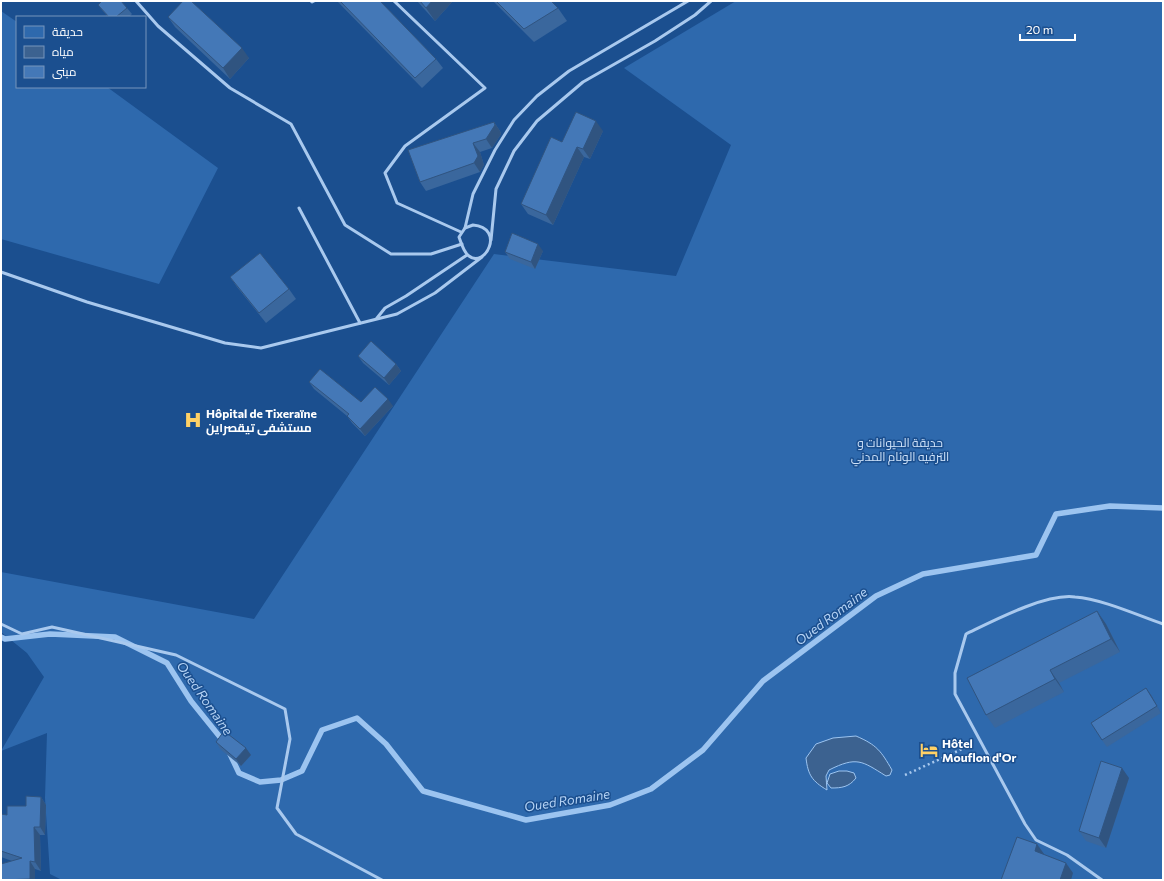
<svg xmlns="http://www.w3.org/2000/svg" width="1164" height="881" viewBox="0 0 1164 881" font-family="Commissioner,Cairo,sans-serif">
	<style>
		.green { fill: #2e69ad }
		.water { fill: #3c6290; stroke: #9cc4f0 }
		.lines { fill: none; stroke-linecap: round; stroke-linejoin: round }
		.stream { stroke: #9cc4f0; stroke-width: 5.5 }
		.path { stroke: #a9c9ee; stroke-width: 2.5; stroke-dasharray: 2 3; stroke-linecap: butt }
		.lane { stroke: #a9c9ee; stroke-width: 3 }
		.wall { fill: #3a679d }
		.shaded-wall { fill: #305480 }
		.building { fill: #4478b7; stroke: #305480 }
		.labels { text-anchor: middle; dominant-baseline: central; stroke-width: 3; stroke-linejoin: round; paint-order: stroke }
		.poi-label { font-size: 12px; font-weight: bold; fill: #fff; stroke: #1b4f8f; text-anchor: start }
		.park-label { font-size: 12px; fill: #cfe3fa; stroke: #1b4f8f }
		.water-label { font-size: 13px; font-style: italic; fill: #b5d3f5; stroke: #1b4f8f }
	</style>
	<rect width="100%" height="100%" fill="#1b4f8f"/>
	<!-- green -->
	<g class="green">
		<polygon points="736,1 1163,1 1163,880 62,880 50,874 45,798 47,733 1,751 44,677 27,653 1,632 1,572 254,619 494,254 676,276 731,145 624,68"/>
		<polygon points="1,11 17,22 17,87 107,87 218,168 159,284 1,239"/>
	</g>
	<!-- water -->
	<g class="water">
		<path d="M856 736C877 745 881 751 892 770L890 775 886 776C862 761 857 756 829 770L826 776 827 790C812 781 808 775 806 758L816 744 833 738Z"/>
		<path d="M839 771H847L854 773 856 778C849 787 842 788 831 788L827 783 830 774Z"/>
	</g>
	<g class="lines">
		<!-- stream -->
		<g class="stream">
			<polyline points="1,637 5,639 50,634 115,637 167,663 191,701 224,742"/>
			<polyline points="229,752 239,773 260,782 281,780 302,771 322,730 357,718 386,744 423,791 526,820 610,805 651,789 703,750 763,681 876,596 923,574 1036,555 1056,514 1110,506 1163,508"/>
		</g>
		<!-- path -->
		<polyline class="path" points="905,775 971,745"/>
		<!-- lane -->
		<g class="lane">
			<polyline points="136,1 158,26 230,88 291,124 345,225 391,254 431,254 462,244"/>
			<polyline points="311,1 312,2 314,1"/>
			<polyline points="394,1 485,88 405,146 385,173 397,203 461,232"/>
			<polyline points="299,208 360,323"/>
			<path d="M473 225C506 228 485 269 469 256 464 253 461 243 459 237L465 228Z"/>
			<polyline points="465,228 473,194 495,150 514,120 537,96 569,71 688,1"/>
			<polyline points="491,240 496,189 514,151 537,121 583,82 655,41 695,15 711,1"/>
			<polyline points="1,272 87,302 225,343 261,348 397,314 435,293 482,257"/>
			<polyline points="377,318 385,308 406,296 467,255"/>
			<polyline points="1,624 22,634 52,627 176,655 285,709 290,739 277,808 296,834 382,880"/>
			<path d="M1102 880 1067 855 1036 840 1025 824 955 694V673L966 634C993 621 1046 593 1075 597 1102 599 1137 615 1163 624"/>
		</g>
	</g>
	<!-- wall -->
	<g class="wall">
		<polygon points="337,1 380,1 436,59 443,68 422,88"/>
		<polygon points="417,1 453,1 435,21"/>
		<polygon points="493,1 551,1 558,8 567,21 534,42"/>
		<polygon points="98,5 127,8 132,14 129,17 108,17"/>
		<polygon points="168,17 249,58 230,79 175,27"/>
		<polygon points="494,122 500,131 501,134 492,148 480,152 484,165 480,172 426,191 420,182"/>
		<polygon points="603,131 590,159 584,157 553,225 528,214 521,204 562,142"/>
		<polygon points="543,251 535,269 510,259 505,252"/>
		<polygon points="230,277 289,289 296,299 266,323 237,287"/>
		<polygon points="358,356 396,364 401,371 389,385 363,363"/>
		<polygon points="309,382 361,402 393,406 365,436 352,423 347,416 314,389"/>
		<polygon points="1106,624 1120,652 1059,683 1064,692 995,728 986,715"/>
		<polygon points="1151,695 1161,713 1107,747 1102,740"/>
		<polygon points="216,742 251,755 241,766 220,749"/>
		<polygon points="1129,778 1106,848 1086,841 1079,831"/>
		<polygon points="41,797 46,805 45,835 40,835 41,871 35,869 35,880 1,880 12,861 1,857 1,814 7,815 26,806"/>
	</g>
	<!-- shaded-wall -->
	<g class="shaded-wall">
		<polygon points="432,1 453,1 435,21 426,8"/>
		<polygon points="242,48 249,58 230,79 223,68"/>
		<polygon points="596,121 603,131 590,159 583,149"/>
		<polygon points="494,122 500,131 501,134 492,148 486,139"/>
		<polygon points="473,143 480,152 484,165 480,172 474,163"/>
		<polygon points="577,147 584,157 553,225 546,215"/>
		<polygon points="538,244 543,251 535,269 531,262"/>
		<polygon points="396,364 401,371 389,385 384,378"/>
		<polygon points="388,399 393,406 365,436 360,429"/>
		<polygon points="1097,611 1106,624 1120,652 1111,639"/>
		<polygon points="1050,670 1059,683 1064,692 1055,679"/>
		<polygon points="1146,688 1151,695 1161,713 1157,706"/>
		<polygon points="246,748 251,755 241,766 236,759"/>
		<polygon points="1122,768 1129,778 1106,848 1099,838"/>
		<polygon points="41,797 46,805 45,835 40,827"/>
		<polygon points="34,827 40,835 41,871 35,862"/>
		<polygon points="1037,844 1044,854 1042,861 1035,851"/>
		<polygon points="30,861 35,869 35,880 30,879"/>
		<polygon points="1066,863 1073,873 1071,880 1060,880"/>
	</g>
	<!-- building -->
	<g class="building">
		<polygon points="102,1 121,1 127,8 116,17 109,17 98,5"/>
		<polygon points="183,1 191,1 242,48 223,68 168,17"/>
		<polygon points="340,1 380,1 436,59 415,78"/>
		<polygon points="420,1 432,1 426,8"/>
		<polygon points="496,1 551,1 558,8 524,29"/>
		<polygon points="576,112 596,121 583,149 577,147 546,215 521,204 551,137 562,142"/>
		<polygon points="494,122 495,125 486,139 473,143 478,156 474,163 420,182 408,150"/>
		<polygon points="512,233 538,244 531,262 505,252"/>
		<polygon points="260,253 289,289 259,313 230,277"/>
		<polygon points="371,341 396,364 384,378 358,356"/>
		<polygon points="320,369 361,402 375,387 388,399 360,429 347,416 349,414 309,382"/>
		<polygon points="1097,611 1111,639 1050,670 1055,679 986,715 967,678"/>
		<polygon points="1146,688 1157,706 1102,740 1091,723"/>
		<polygon points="224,731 246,748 236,759 216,742"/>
		<polygon points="1101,761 1122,768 1099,838 1079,831"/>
		<polygon points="26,796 41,797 40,827 34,827 35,862 30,861 30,879 1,880 1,864 22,858 1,851 1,814 7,815 7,806 26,806"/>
		<polygon points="1017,837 1037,844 1035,851 1066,863 1060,880 1001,880"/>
	</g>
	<!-- icons -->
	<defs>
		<g id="hospital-bare" transform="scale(1.38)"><path d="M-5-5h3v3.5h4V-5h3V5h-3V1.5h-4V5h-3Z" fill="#ffd166" stroke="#1b4f8f" stroke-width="2.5" paint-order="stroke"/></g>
		<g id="hotel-bare" transform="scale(1.38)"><path d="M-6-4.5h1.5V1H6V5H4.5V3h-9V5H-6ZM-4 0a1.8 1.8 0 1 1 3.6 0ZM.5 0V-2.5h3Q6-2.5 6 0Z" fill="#ffd166" stroke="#1b4f8f" stroke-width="2.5" paint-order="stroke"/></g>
	</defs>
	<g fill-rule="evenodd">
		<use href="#hospital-bare" x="193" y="420"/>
		<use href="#hotel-bare" x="929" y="750"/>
	</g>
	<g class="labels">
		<!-- poi labels -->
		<g class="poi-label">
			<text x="206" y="413">Hôpital de Tixeraïne<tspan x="206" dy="14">مستشفى تيقصراين</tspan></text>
			<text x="942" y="743">Hôtel<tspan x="942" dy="14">Mouflon d'Or</tspan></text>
		</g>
		<!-- park labels -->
		<g class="park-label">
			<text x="900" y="442">حديقة الحيوانات و<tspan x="900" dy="14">الترفيه الوئام المدني</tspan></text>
		</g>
		<!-- water labels -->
		<g class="water-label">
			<text transform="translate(831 616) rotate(-37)">Oued Romaine</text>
			<text transform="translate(205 698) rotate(55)">Oued Romaine</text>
			<text transform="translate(567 800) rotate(-9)">Oued Romaine</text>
		</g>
	</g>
	<!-- border -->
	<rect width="1164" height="881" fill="none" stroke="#ffffff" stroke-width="4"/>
	<!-- legend -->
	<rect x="16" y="16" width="130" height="72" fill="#1b4f8f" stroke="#7695bc"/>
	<rect x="24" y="26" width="20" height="12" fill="#2e69ad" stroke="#7695bc"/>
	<text x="52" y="36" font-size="12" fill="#ffffff">حديقة</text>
	<rect x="24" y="46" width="20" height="12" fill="#3c6290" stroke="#7695bc"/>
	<text x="52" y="56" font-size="12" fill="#ffffff">مياه</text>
	<rect x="24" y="66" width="20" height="12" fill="#4478b7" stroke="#7695bc"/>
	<text x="52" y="76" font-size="12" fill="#ffffff">مبنى</text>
	<!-- scale -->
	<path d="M1020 34v6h55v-6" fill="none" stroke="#ffffff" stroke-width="2"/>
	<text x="1026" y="34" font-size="12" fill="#ffffff" stroke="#1b4f8f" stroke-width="3" paint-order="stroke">20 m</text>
</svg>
